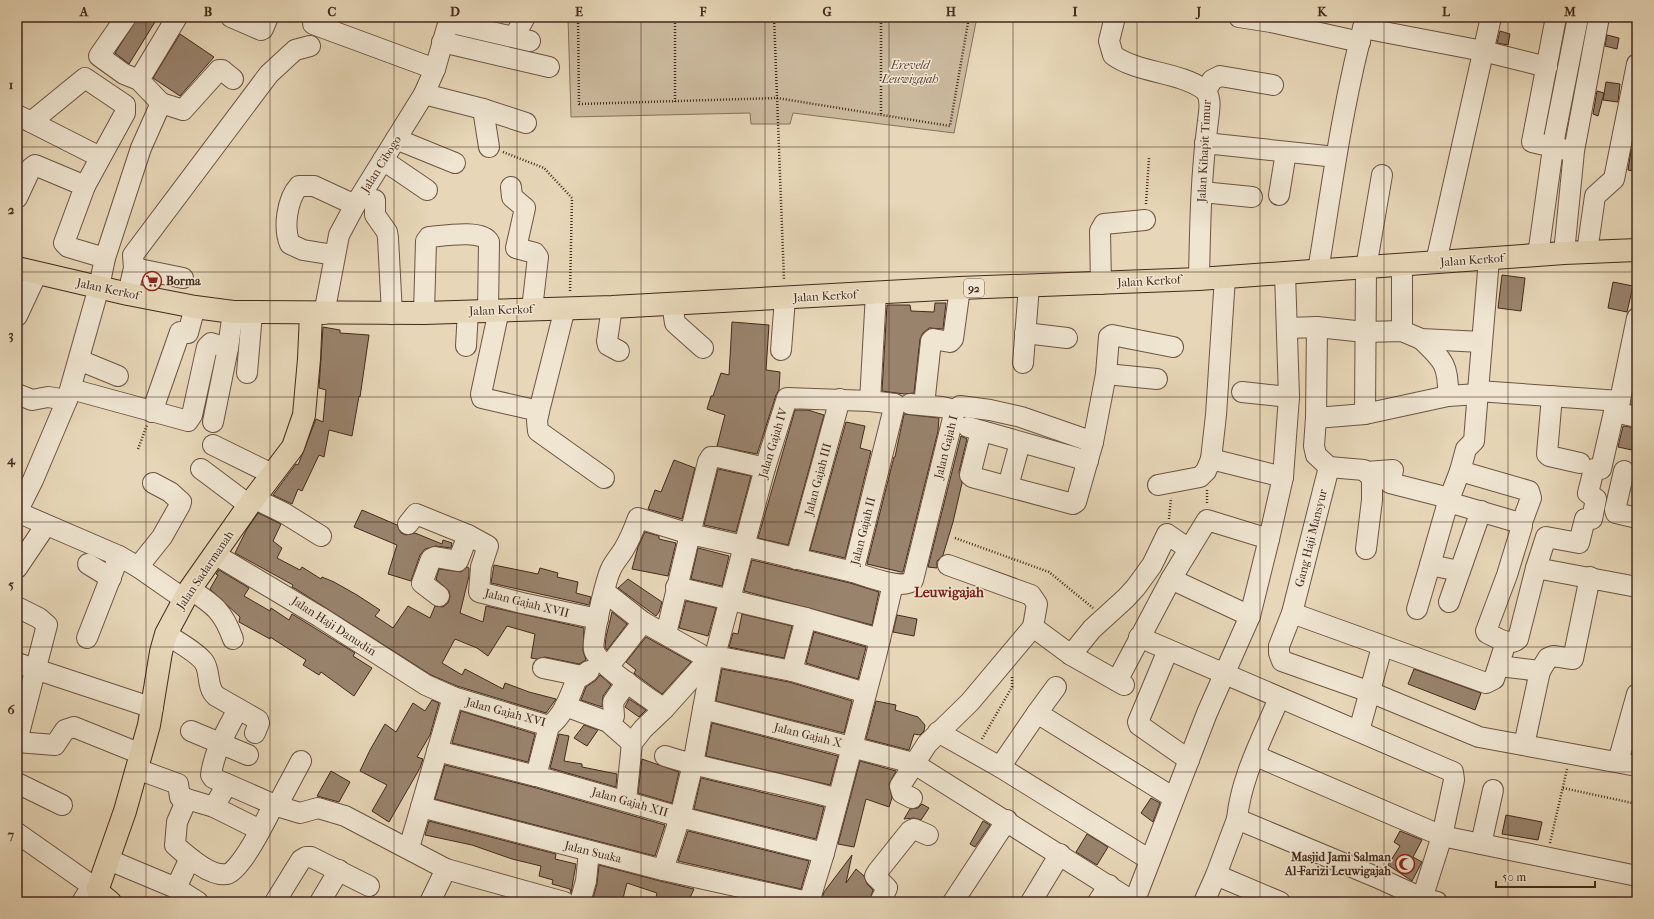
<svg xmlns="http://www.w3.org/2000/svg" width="1654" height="919" viewBox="0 0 1654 919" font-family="'IM FELL French Canon',serif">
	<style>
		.green { fill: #cbb99d; stroke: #88715c }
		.building { fill: #99836d; stroke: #44291c }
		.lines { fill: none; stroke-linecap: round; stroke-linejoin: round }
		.minor-casing { stroke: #6d5443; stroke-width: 22 }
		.major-casing { stroke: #44291c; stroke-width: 24 }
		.path { stroke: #44291c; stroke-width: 2.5; stroke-dasharray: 1 2; stroke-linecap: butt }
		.minor { stroke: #efe5d1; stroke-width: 20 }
		.major { stroke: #e7d7b8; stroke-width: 22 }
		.grid { fill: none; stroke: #44291c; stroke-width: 1; stroke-opacity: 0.55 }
		.labels { text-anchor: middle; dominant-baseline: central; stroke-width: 3; stroke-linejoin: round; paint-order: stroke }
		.shield { fill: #efe5d1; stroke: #776152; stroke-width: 1 }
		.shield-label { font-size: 11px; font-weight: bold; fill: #44291c }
		.park-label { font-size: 12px; font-style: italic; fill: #5f4636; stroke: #efe5d1 }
		.street-label { font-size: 12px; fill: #44291c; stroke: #efe5d1 }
		.poi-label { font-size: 12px; font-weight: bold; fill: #44291c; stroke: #efe5d1; text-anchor: start }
		.quarter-label { font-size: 14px; font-weight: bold; fill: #7a1f14; stroke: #efe5d1 }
		.neatline { fill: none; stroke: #44291c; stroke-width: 1.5 }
		.grid-label { font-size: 13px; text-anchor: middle; font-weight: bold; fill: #44291c }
	</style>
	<rect width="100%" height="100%" fill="#e7d7b8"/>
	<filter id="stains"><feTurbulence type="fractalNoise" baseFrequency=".005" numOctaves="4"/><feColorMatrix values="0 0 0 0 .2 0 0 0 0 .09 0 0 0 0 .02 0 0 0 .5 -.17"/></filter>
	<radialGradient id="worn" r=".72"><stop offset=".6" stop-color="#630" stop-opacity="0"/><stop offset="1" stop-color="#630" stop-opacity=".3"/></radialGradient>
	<!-- green -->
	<polygon class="green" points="568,17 977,17 954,133 793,113 790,124 751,124 750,113 571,117"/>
	<!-- building -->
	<g class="building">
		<polygon points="138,17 158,17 129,64 115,53"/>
		<polygon points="1500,31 1510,34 1508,45 1497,43"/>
		<polygon points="180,34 214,57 180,96 153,78"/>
		<polygon points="1607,35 1619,38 1617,49 1605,46"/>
		<polygon points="1606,82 1620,84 1618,102 1603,100"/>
		<polygon points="1597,91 1604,93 1598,116 1593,114"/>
		<polygon points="1631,150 1637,151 1637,172 1628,170"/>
		<polygon points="1502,275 1525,278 1521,311 1498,308"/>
		<polygon points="1613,282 1633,286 1627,312 1608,308"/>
		<polygon points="935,303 946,303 943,329 929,328 923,333 920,339 914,393 904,394 882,391 887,305 910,305 911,311 934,312"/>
		<polygon points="732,322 769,325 766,370 780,372 779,390 776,395 757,454 717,446 725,415 707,409 711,396 713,396 721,373 729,375"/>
		<polygon points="323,327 340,330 340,333 369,335 360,397 359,396 352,436 329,430 324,457 319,455 302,491 298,489 292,504 273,495 296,464 298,465 316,419 323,422 326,390 319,388"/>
		<polygon points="795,410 808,410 824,415 788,545 758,538"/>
		<polygon points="904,414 939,418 938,431 903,572 901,572 867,564 894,457 895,457"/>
		<polygon points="846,422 865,426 860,448 871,451 845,558 810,550"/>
		<polygon points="1623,426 1637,428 1632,450 1618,447"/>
		<polygon points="961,436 967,439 959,472 962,483 953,522 943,555 937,561 937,568 928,567"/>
		<polygon points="674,460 695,468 682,519 648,509 655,490 661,492"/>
		<polygon points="718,469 751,476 736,532 704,525"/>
		<polygon points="362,510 397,525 401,533 406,535 415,533 442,544 443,540 452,543 451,548 436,546 425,549 420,555 411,581 388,574 397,545 354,527"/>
		<polygon points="258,513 281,524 273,541 282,548 277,558 300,570 302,567 321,579 322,577 334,582 357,595 380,610 375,616 393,628 408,606 430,618 435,606 443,607 448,603 450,597 449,591 436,579 439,569 461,572 467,567 469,568 469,576 460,613 483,622 486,606 584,628 583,651 586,660 579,664 545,657 537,659 531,658 535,634 507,626 488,656 477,648 455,639 442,663 462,675 465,669 503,689 505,683 529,692 556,699 546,713 457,686 431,675 296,589 292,587 293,585 235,553 247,529"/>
		<polygon points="645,532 659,536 659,539 676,543 668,576 632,569 638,547"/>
		<polygon points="698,548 729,556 722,586 691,579"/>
		<polygon points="752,560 850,583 879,592 872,625 744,591"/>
		<polygon points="494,565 538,574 540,568 558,573 557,577 578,582 576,593 591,597 589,605 491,583"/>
		<polygon points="219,570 249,588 244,596 270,611 271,608 289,620 292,614 355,653 353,656 372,668 354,696 321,672 319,675 303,665 306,660 270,637 270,639 239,622 240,617 210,589 218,575 216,574"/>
		<polygon points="628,579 662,602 659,612 656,616 618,588"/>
		<polygon points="686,601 716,608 708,636 679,628"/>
		<polygon points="612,612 627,624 607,650 605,647 606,637"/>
		<polygon points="742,614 792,626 784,658 729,647 733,633 738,634"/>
		<polygon points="897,615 917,619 914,636 893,632"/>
		<polygon points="814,632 866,647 858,679 806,663"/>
		<polygon points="646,637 691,662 662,694 635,674 634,673 636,670 626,662"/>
		<polygon points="722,669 789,682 852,701 844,733 716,701"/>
		<polygon points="1414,669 1481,693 1475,710 1408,684"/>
		<polygon points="600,675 611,685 603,696 602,707 581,700 586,687 596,680"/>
		<polygon points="629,699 646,710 639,717 625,707"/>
		<polygon points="432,700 439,703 430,735 417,757 423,759 420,768 389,822 372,811 387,785 360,771 370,750 385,724 396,732 413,703 425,711"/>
		<polygon points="876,701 896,705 895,710 918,717 925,725 924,731 920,735 914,734 909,750 866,739"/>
		<polygon points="461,711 535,734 528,762 452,743"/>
		<polygon points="712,723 838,756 830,785 706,756"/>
		<polygon points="584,725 598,730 587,746 574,738"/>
		<polygon points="559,734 569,736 564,761 582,764 582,767 617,774 616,787 550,768"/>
		<polygon points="642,759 679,772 672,803 638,793"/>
		<polygon points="860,761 896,771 889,784 892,798 889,807 866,799 854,847 838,844"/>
		<polygon points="445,765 533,787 665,825 655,856 435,799"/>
		<polygon points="331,771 350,782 339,802 317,796"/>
		<polygon points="701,778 824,807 816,839 694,809"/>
		<polygon points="1151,798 1160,803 1153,822 1141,813"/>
		<polygon points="922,804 929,808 921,820 914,818 904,819 910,809 918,808"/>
		<polygon points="1506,815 1542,822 1538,840 1502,834"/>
		<polygon points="429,821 556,854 555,859 576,864 571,893 570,889 552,884 553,880 539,876 541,866 512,859 472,845 425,835"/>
		<polygon points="983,821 990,825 975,847 970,844"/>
		<polygon points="688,831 809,861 801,889 678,861"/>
		<polygon points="1400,831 1422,840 1413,857 1422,862 1412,881 1388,865 1400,846 1394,842"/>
		<polygon points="1087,834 1108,847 1097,865 1076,852"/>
		<polygon points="852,855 846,883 856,869 864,876 867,884 873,890 869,902 821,902 824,892"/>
		<polygon points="599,865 660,881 694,889 688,902 655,902 657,893 627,883 622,902 592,902 597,884"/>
	</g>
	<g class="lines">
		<!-- minor casing -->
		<g class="minor-casing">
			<g id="minor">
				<polyline points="126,17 99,56 124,74 139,80"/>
				<polyline points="231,17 261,30 263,29 268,17"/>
				<path d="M1115 17 1109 41 1113 55C1137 73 1180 72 1203 89 1213 96 1209 111 1208 121 1201 173 1200 226 1199 279"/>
				<polyline points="1239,17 1271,22 1360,42"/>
				<polyline points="1556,17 1532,142 1566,150"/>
				<polyline points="448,22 530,41"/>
				<polyline points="313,24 435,69"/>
				<polyline points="1363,28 1483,51 1547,67"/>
				<polyline points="514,37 525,17"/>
				<polyline points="442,42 549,67"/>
				<polyline points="1206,91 1212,80 1220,76 1273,85"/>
				<polyline points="424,94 483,109 489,147"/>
				<polyline points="161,103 183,110 219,70 222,70 233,79"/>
				<polyline points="483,109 526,123"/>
				<polyline points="17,115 31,122 85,78 125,105 125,113 85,186"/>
				<polyline points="31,122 100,157"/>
				<polyline points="396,139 455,163"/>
				<polyline points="1205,143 1336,157"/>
				<polyline points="383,160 427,190"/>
				<polyline points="511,187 512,197 525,208 516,248 535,253 538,257 532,309"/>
				<polyline points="1202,192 1252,197"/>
				<polyline points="1279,195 1286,152"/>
				<polyline points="17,198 31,168 35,165 85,186 64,243 68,247 105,258"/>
				<polyline points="375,200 375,215 387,232 388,238 392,314"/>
				<polyline points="1587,252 1595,196 1614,179 1637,64"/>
				<polyline points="1564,253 1574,151 1599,17"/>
				<path d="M334 255 303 250 290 244C283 228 287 199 299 186H314L355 205"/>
				<polyline points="1538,255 1555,134 1578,17"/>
				<polyline points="1436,262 1491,17"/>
				<polyline points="134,268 183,278"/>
				<path d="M1318 271C1332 186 1343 100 1366 17"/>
				<polyline points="1101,284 1100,231 1104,224 1145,220"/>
				<polyline points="128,294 134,268 133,255 269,74 295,50 310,46"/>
				<polyline points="672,303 675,323 703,348"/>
				<polyline points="612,307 607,341 608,345 619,351"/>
				<polyline points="565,308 539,411 537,421 538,431 604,478"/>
				<polyline points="499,310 481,394 482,398 539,411"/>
				<path d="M424 313 426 241 429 237C442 236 483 229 489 242L488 311"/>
				<polyline points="324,314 339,235 355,205 424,94 435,69 450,17"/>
				<polyline points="17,316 37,273"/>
				<polyline points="1317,327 1365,332 1402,331 1421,339 1482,342"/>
				<polyline points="1288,328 1317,327 1316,418 1314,446 1316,455 1329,467 1292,613 1279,646 1279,653 1282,661 1370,692 1479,737 1637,766"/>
				<polyline points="1402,331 1402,265"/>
				<polyline points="1025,333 1067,338"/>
				<path d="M1421 339C1443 360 1449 365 1448 396"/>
				<polyline points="466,346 468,311"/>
				<polyline points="228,348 233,312"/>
				<polyline points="781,350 785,298"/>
				<polyline points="79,360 118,376"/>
				<polyline points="1023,363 1029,286"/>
				<polyline points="247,373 252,313"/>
				<polyline points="1106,374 1157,379"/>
				<polyline points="71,389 188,421 192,415 207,347 211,343 228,348 213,422"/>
				<polyline points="1478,391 1489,259"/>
				<polyline points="1242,392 1289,397"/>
				<polyline points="17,394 32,400 48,397 67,400"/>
				<polyline points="1552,396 1547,454 1549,456 1580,463"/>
				<polyline points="910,404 942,407 955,410"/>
				<polyline points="924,405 931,341 933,339 950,342 953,339 960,288"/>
				<polyline points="152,412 180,332 188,333 195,307"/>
				<polyline points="1614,412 1637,417"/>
				<polyline points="1365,414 1366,268 1382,175"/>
				<polyline points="1316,418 1365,414 1448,396 1478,394"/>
				<polyline points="968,427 1088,461"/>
				<polyline points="981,431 970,475 972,477 1073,504 1076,502 1093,442 1106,374 1109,337 1112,335 1173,347"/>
				<polyline points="213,445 272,474"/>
				<polyline points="1211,459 1283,477"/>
				<polyline points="1329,467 1364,470 1372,478 1372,500 1366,549"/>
				<polyline points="201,469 249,505"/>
				<polyline points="1460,471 1529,491 1531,498 1521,525"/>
				<polyline points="1624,471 1615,510 1616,513 1637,518"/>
				<polyline points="1366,472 1393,470 1390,483 1449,498"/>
				<polyline points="1158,485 1200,477 1206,471 1211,459 1216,415 1225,277"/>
				<polyline points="1008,486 1020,443"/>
				<polyline points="255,499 284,513 321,536"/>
				<path d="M1448 502 1520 523 1522 526 1507 575 1486 631 1487 633C1496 637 1509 647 1518 639L1536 568 1637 587"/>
				<polyline points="17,512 33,480 67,400 99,287 105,258 141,148 161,103 139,80 177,17"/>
				<polyline points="17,512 119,556 138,567 184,599"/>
				<polyline points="408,524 416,514 468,535"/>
				<path d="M216 555 320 617 426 685 453 697 549 726C565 715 571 692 578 676"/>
				<polyline points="796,559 840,399"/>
				<polyline points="88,564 111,578"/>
				<polyline points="948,565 1031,595 1037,604 1033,627"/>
				<polyline points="138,567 162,537 180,505 181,502 170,492 153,483"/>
				<polyline points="17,568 46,525"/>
				<polyline points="1536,568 1546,537 1579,543 1585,519 1592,519 1596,499 1588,493 1594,469 1601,469 1614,412 1619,405 1637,318"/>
				<polyline points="1459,571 1430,565 1448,502 1460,471 1466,449 1474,441 1478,391 1620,401"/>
				<path d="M853 572C866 576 903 591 913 580L955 410 960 406 990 410 1021 417 1093 442"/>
				<polyline points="1171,579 1250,616"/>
				<polyline points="676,587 806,618 880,639"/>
				<path d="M190 589C214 605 223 611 233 639"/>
				<polyline points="605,592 643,622 700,654"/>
				<polyline points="439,596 422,583 431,559 435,557 458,561 468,535 488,546 481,567 479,592 522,603 598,619"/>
				<polyline points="1449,602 1481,511"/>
				<polyline points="17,607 39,618 47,625 17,741"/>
				<polyline points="1417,609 1430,565"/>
				<polyline points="1292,613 1486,683 1494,679 1506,642"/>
				<path d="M166 634C176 641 197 652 204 662 211 672 206 687 216 696L258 720 259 723 255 733"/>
				<polyline points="666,634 690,534 744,546 765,468 787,398 870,401"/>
				<polyline points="1139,637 1453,772 1454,780 1442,836 1421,902"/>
				<polyline points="87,638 119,556"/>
				<polyline points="1168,650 1138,722 1139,725 1189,760"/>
				<polyline points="716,652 744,546 853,572 895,404 870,401 876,293"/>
				<polyline points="1071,655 1117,681"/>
				<polyline points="715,656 792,671 866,693"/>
				<polyline points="712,660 703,709 913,763 1134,902"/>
				<path d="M707 661 664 709C650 699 598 665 594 650 591 641 606 579 611 569 614 562 620 556 624 549 630 539 634 529 638 518L690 534 708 462 711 457H718L765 468"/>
				<polyline points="17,663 153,708"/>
				<polyline points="1499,666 1540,671 1548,658 1553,656 1573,659 1590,577"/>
				<polyline points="608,667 643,622"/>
				<polyline points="543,668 582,676 589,671"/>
				<polyline points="792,671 806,618"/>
				<polyline points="1124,685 1117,681 1171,579 1207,520 1269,539"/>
				<path d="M1279 698C1263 737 1241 777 1237 819L1376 877 1422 898 1437 902"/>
				<polyline points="565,706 608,722 632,743"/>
				<polyline points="1037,713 1056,687"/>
				<polyline points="608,722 614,716 613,702 627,682"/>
				<polyline points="191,731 248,755"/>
				<polyline points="1359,731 1382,647"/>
				<polyline points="938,732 1000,767 1150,860"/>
				<polyline points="17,742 55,745 65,730 74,727 141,754"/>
				<polyline points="1524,745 1540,671"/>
				<polyline points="437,751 536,776 680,817 824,853"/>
				<path d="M665 756C722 774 781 782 838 799"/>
				<polyline points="1256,756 1442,836 1637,876"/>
				<polyline points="1618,762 1637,694"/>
				<polyline points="1000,767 1037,713 1174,798"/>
				<polyline points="137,769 178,784 180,797 214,807 260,830"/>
				<polyline points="536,776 549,726"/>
				<polyline points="17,783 62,805"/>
				<path d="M227 784 213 778 211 775C214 751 227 730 238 709"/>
				<polyline points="912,798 902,793 900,786 927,744 970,702 1033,627 1071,655 1092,629 1126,598 1136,587 1152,565 1167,534 1189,549"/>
				<path d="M187 799 177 822 175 845C186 855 210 877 227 874 241 871 267 818 274 804"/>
				<polyline points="626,801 632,743 643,729 664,709"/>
				<polyline points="277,806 301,761"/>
				<polyline points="214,807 227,784 277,806 300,813 318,808 345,816 446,869 564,902"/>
				<polyline points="421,807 453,697"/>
				<polyline points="17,833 98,890"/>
				<polyline points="1481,844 1493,790"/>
				<polyline points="409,848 421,807 663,870 808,902"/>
				<polyline points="109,860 176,888 198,902"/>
				<polyline points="663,870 680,817 693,764 703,709"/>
				<polyline points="1216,875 1280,902"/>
				<polyline points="176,888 190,858"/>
				<polyline points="1138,892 1207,713 1250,616 1269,539 1283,477 1289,397 1285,273"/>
				<polyline points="82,902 92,886"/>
				<polyline points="275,902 301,860 306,857 311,857 369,886"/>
				<polyline points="320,902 339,870"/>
				<polyline points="430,902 446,869"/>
				<polyline points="580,902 586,881 589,851"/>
				<polyline points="809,902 824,853 876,656 893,584"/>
				<polyline points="880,902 887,888 875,876 878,871 910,831 914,829 928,835"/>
				<polyline points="953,902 1007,820"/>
				<polyline points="1031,902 1060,854"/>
				<polyline points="1098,902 1109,885"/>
				<polyline points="1204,902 1216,875 1237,819"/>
			</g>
		</g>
		<!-- major casing -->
		<g class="major-casing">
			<g id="major">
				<polyline points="17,268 128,294 195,307 233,312 424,313 612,307 960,288 1199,279 1564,253 1637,250"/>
				<polyline points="110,902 99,893 98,888 125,811 149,725 161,652 166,634 190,589 249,505 293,447 304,415 309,359 311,314"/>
			</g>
		</g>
		<!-- path -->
		<g class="path">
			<polyline points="578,17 579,104 777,98 950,126 969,17"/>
			<polyline points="675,17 675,102"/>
			<polyline points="774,17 784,280"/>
			<polyline points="881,17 881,115"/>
			<polyline points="503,152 544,168 572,198 570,292"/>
			<polyline points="1146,204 1149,158"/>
			<polyline points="138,449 147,425"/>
			<polyline points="1207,490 1207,505"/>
			<polyline points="1169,519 1171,498"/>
			<polyline points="955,538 1049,572 1093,608"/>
			<polyline points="982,739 1012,687 1012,676"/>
			<polyline points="1563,788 1637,804"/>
			<polyline points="1550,843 1567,769"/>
		</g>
		<!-- minor -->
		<use href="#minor" class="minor"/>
		<!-- major -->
		<use href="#major" class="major"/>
	</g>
	<!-- grid -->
	<path class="grid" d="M146 17V902M270 17V902M394 17V902M517 17V902M641 17V902M765 17V902M889 17V902M1013 17V902M1137 17V902M1260 17V902M1384 17V902M1508 17V902M17 147H1637M17 272H1637M17 397H1637M17 522H1637M17 647H1637M17 772H1637"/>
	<!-- icons -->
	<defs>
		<g id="supermarket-ring" transform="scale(1)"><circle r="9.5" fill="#efe5d1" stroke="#8f2418" stroke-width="1.5"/><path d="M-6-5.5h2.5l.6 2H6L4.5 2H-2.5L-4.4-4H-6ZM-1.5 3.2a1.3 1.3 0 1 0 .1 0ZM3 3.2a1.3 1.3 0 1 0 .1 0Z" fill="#8f2418"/></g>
		<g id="mosque-ring" transform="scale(1)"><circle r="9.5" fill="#efe5d1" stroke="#8f2418" stroke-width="1.5"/><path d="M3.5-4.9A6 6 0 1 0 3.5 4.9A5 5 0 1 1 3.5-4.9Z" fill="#8f2418"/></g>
	</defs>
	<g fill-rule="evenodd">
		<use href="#supermarket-ring" x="152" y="281"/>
		<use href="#mosque-ring" x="1405" y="864"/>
	</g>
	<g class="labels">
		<!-- shield labels -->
		<rect class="shield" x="964" y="279" width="20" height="18" rx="3"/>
		<g class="shield-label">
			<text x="974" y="288">92</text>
		</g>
		<!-- park labels -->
		<g class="park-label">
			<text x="910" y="65">Ereveld<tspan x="910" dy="14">Leuwigajah</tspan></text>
		</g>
		<!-- street labels -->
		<g class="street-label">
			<text transform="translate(1204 151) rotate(-87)">Jalan Kihapit Timur</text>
			<text transform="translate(381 164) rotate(-58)">Jalan Cibogo</text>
			<text transform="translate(1472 260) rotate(-4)">Jalan Kerkof</text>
			<text transform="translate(1149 281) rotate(-3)">Jalan Kerkof</text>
			<text transform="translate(108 289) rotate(12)">Jalan Kerkof</text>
			<text transform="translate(825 296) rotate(-3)">Jalan Kerkof</text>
			<text transform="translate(501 310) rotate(-2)">Jalan Kerkof</text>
			<text transform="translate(773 443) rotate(-73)">Jalan Gajah IV</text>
			<text transform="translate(946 447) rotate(-76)">Jalan Gajah I</text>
			<text transform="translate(818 479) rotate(-75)">Jalan Gajah III</text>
			<text transform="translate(863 531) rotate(-76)">Jalan Gajah II</text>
			<text transform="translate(1311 538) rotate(-76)">Gang Haji Mansyur</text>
			<text transform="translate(205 570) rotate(-56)">Jalan Sadarmanah</text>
			<text transform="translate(527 603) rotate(14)">Jalan Gajah XVII</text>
			<text transform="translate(334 626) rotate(33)">Jalan Haji Danudin</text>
			<text transform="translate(506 712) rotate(15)">Jalan Gajah XVI</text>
			<text transform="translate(808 735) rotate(14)">Jalan Gajah X</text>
			<text transform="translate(630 802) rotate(16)">Jalan Gajah XII</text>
			<text transform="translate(593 852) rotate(14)">Jalan Suaka</text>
		</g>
		<!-- poi labels -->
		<g class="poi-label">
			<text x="166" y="281">Borma</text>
			<text x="1391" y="857" text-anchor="end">Masjid Jami Salman<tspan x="1391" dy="14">Al-Farizi Leuwigajah</tspan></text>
		</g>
		<!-- quarter labels -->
		<g class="quarter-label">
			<text x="949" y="592">Leuwigajah</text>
		</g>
	</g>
	<!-- margin -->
	<rect width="1654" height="919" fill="none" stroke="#e7d7b8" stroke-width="44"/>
	<!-- scale -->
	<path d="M1496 881v6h99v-6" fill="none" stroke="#44291c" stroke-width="2"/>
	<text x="1502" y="881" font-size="12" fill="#44291c" stroke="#efe5d1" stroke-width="3" paint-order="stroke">50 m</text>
	<rect x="22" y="22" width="1610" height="875" class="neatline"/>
	<g class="grid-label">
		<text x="84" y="16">A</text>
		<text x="208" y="16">B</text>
		<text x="332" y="16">C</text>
		<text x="455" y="16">D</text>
		<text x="579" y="16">E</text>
		<text x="703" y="16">F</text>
		<text x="827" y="16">G</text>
		<text x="951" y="16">H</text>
		<text x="1075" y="16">I</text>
		<text x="1199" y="16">J</text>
		<text x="1322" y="16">K</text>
		<text x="1446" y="16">L</text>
		<text x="1570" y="16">M</text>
		<text x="11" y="89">1</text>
		<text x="11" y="214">2</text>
		<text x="11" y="339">3</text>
		<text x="11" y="464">4</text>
		<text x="11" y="589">5</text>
		<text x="11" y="714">6</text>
		<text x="11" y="839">7</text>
	</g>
	<rect width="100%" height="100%" filter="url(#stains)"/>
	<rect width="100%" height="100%" fill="url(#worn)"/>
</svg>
